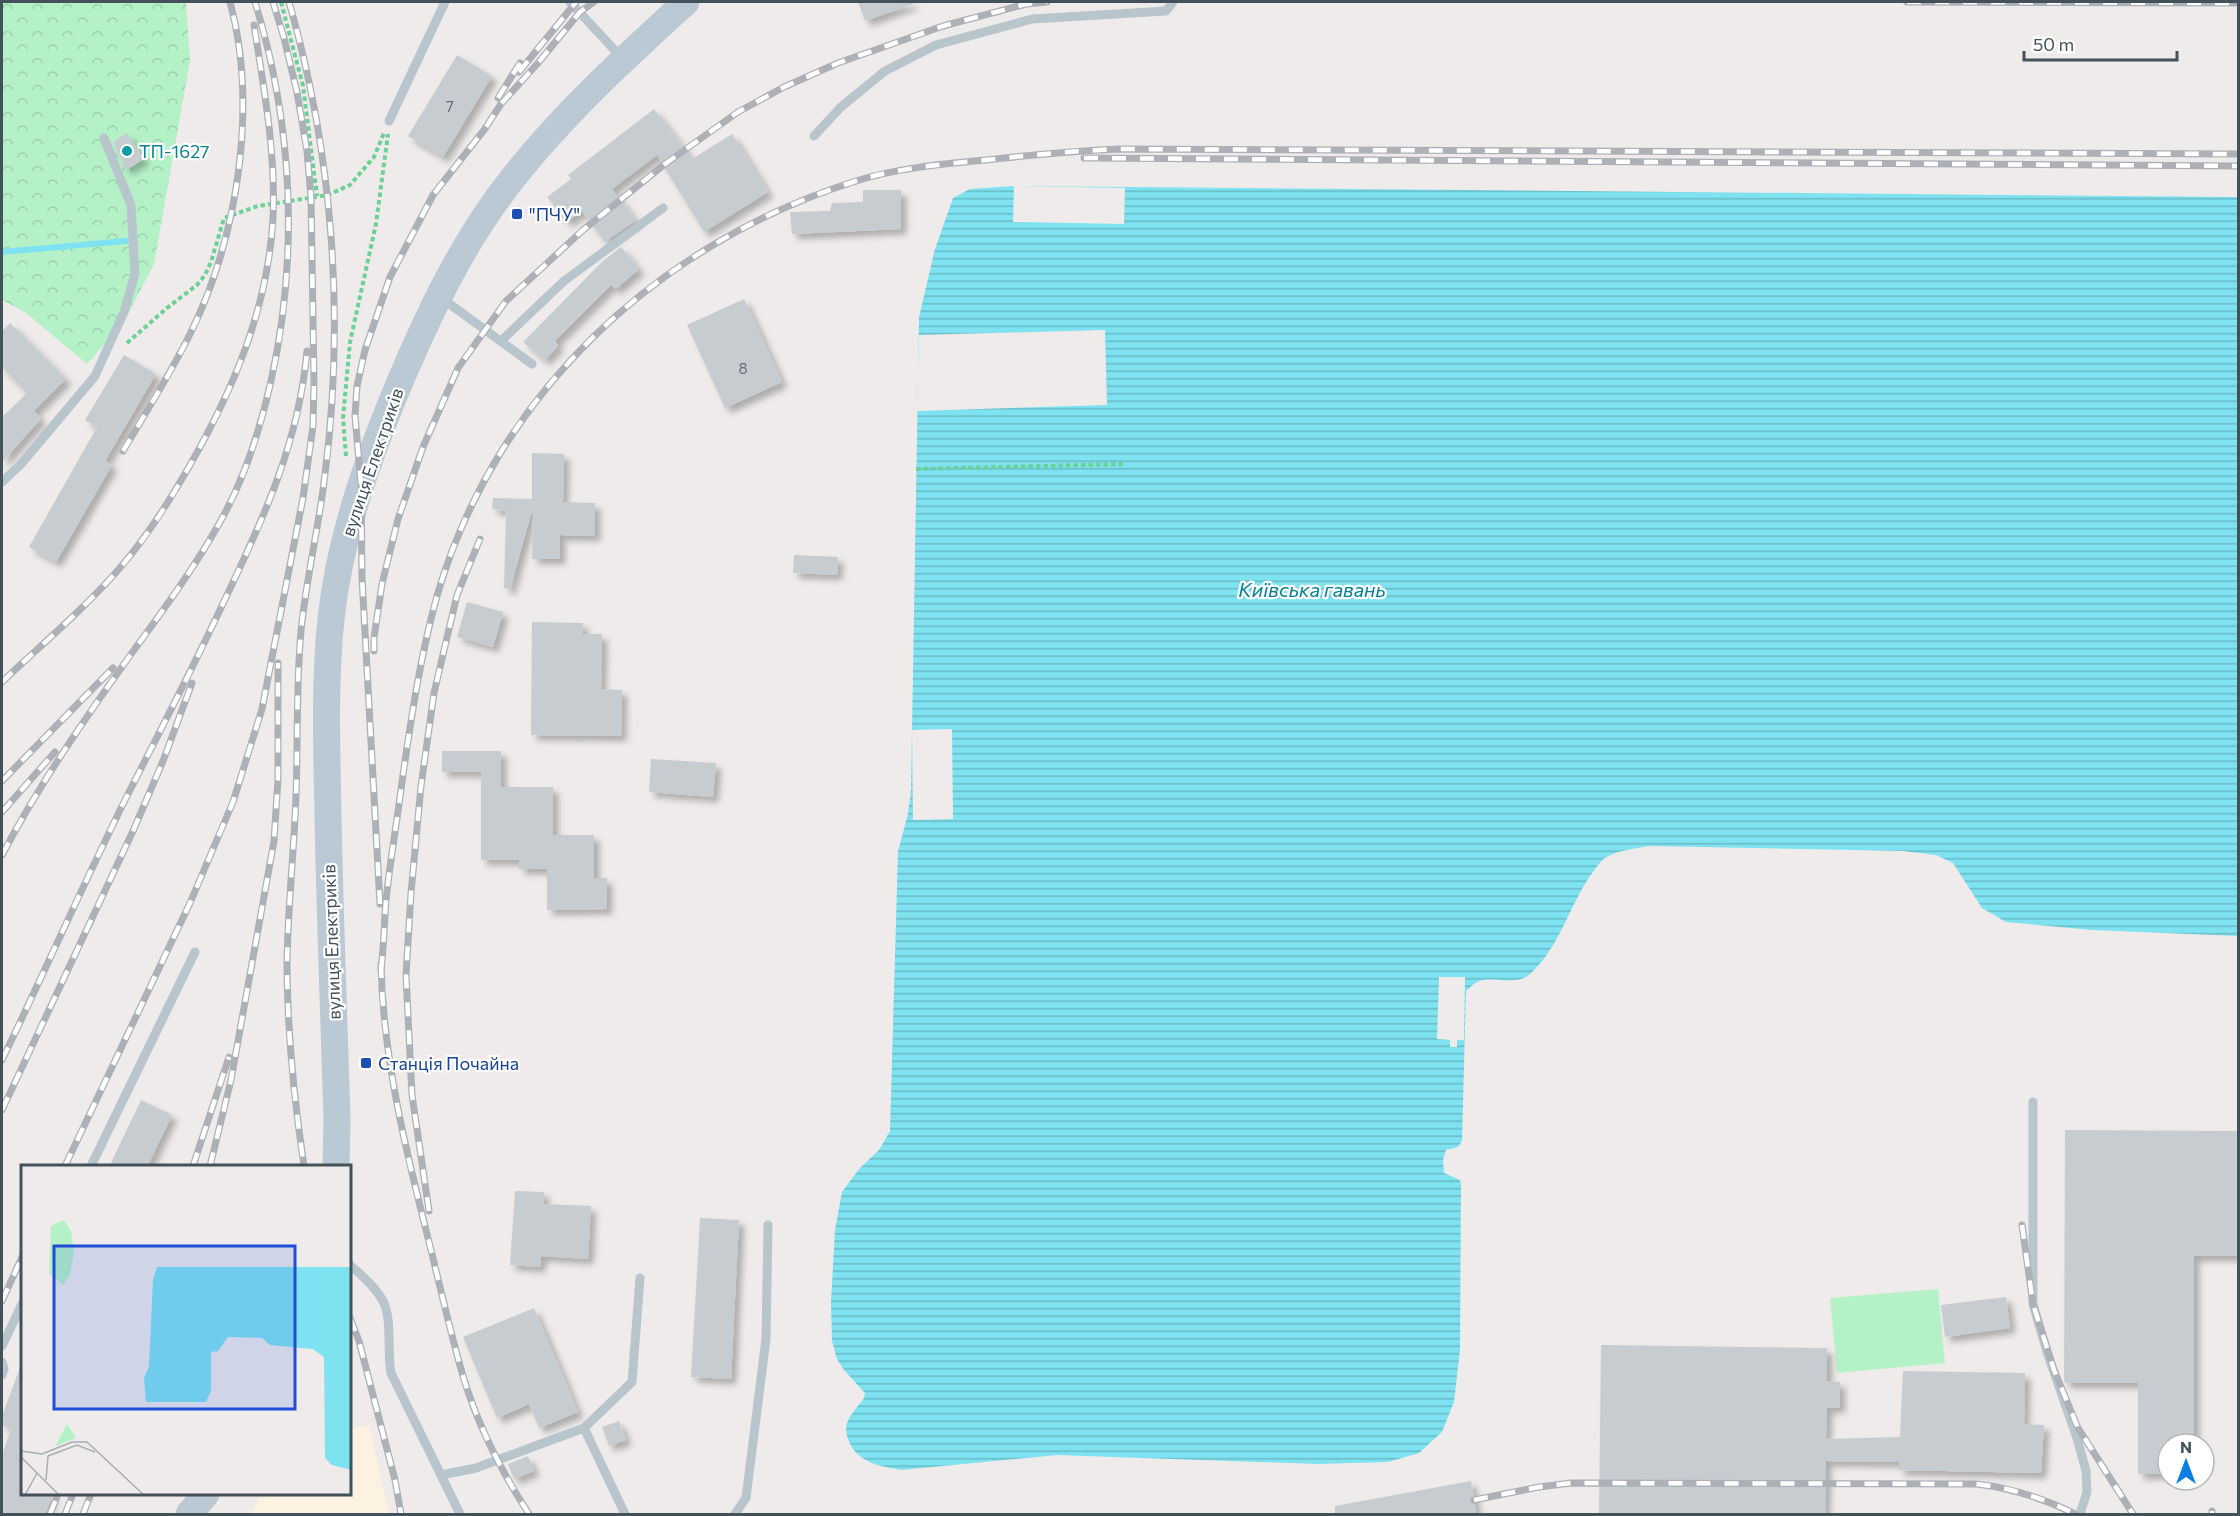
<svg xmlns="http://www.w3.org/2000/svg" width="2240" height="1516" viewBox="0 0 2240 1516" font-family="Commissioner,sans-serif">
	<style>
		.commercial { fill: #fdf2e1 }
		.forest { fill: url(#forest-crowns) }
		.garden { fill: #b5f1c7 }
		.water { fill: url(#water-rules) }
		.pier { fill: #efebeb }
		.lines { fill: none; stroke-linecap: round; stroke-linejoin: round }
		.stream { stroke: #7ee2f1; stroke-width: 6 }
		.building { fill: #c7ccd1; filter: url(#shadow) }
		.path { stroke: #6bd196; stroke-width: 4; stroke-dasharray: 4.5 3; stroke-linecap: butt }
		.lane { stroke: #b8c5cc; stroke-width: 9 }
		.secondary { stroke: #bac9d4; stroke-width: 27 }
		.rail-casing { stroke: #adb1b7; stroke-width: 7 }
		.rail { stroke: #fff; stroke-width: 4.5; stroke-dasharray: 14; stroke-linecap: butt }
		.culture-dot { fill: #0f9aa8; stroke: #fff; stroke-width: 2 }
		.transit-dot { fill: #1a4fb4; stroke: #fff; stroke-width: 2 }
		.labels { text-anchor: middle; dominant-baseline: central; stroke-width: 4.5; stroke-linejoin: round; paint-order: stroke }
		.number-label { font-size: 15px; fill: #647078 }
		.culture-label { font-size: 18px; fill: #0d838f; stroke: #fff; text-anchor: start }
		.transit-label { font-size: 18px; fill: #164399; stroke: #fff; text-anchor: start }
		.street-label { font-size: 18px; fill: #43515a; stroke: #fff }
		.water-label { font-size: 20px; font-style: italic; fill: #058296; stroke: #fff }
		.inset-road { fill: none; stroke: #aaadb1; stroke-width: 1.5 }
		.view { fill: #1d4ed8; fill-opacity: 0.15; stroke: #1d4ed8; stroke-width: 3 }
		.inset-edge { fill: none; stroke: #43515a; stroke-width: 3 }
	</style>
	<defs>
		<pattern id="forest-crowns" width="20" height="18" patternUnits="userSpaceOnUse" patternTransform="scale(1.5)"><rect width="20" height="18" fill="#b5f1c7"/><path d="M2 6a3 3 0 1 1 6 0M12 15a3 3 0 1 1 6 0" fill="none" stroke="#9dd0ad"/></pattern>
		<pattern id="water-rules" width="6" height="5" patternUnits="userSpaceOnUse" patternTransform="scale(1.5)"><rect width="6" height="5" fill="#7ee2f1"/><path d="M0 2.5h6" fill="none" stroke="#69bac6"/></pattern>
		<filter id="shadow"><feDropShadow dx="5.5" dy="5.5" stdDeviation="3" flood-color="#0004"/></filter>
	</defs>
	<rect width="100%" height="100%" fill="#efebeb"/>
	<!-- commercial -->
	<polygon class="commercial" points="369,1425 389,1514 250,1514 262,1494 350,1494 350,1430"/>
	<!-- forest -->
	<polygon class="forest" points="2,2 186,2 190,61 154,264 124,322 87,364 26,313 2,300"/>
	<!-- garden -->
	<polygon class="garden" points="1938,1289 1945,1363 1837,1373 1830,1298"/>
	<!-- water -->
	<path class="water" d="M1014 186 2238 197V936L2092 930 2006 922 1982 908 1953 863 1936 855 1903 851 1649 846C1634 849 1617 850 1605 858 1599 862 1594 871 1590 876 1569 907 1559 948 1530 974 1516 987 1492 975 1477 982 1473 984 1469 989 1466 991L1462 1141 1458 1147 1446 1150 1443 1160 1444 1173 1460 1180 1461 1184 1460 1350 1454 1402 1442 1432 1419 1453 1388 1462 1318 1464 1057 1455 901 1470C879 1466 857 1463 848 1439 846 1434 845 1426 848 1421 851 1413 859 1405 864 1398L865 1393 844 1370 837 1359 832 1341 831 1302 835 1230 842 1192 859 1169 879 1150 890 1131 898 851 908 814 911 791 919 317 935 249 953 198 970 189Z"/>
	<!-- pier -->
	<g class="pier">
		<polygon points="1014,186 1125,188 1124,224 1013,222"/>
		<polygon points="1105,330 1107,405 917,411 919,335"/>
		<polygon points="952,729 953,819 913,820 912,730"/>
		<polygon points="1439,977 1465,977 1464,1040 1457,1040 1457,1047 1450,1047 1450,1040 1437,1039"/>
	</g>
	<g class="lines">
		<!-- stream -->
		<polyline class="stream" points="2,252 126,241"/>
	</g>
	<!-- building -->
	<g class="building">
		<polygon points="858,2 913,2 913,4 865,21"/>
		<polygon points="457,55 492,76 443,157 408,136"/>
		<polygon points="654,109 692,159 732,134 768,192 704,232 657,155 612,189 636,220 605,242 582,211 567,222 547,197 571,179 568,175"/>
		<polygon points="127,133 144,159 126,170 113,142"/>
		<polygon points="863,190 901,190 901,229 792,234 790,212 830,211 832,203 863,202"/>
		<polygon points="621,247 639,269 616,289 611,285 555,341 558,346 545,360 523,342 603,261"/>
		<polygon points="744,299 782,382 725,408 687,325"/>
		<polygon points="10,323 66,379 34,411 41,419 2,462 2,417 27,393 2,367 2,331"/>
		<polygon points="124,355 156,374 105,461 112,465 56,562 29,547 97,427 85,420"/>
		<polygon points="532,453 564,454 563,502 595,503 595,536 560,535 560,559 532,559 533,514 531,514 510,589 504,588 506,511 492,509 493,498 532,499"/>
		<polygon points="794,555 838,557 837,575 793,573"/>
		<polygon points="467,602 503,612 493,647 457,637"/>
		<polygon points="532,622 583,623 583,634 602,634 601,689 622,690 621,736 531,735"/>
		<polygon points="442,751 501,751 501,787 553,787 553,835 594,835 594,878 607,878 607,909 547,910 547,869 519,869 519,860 481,860 481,772 442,772"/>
		<polygon points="651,759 716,763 713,797 649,792"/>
		<polygon points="141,1100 172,1115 147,1167 109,1167"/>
		<polygon points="2065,1130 2238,1131 2238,1256 2194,1256 2194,1444 2168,1444 2168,1474 2138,1474 2138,1383 2065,1383 2064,1379"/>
		<polygon points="515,1191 544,1192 544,1204 591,1206 588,1259 541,1256 540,1267 510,1265"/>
		<polygon points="700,1218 739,1220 731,1379 691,1377"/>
		<polygon points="2006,1297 2010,1328 1945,1337 1941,1305"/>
		<polygon points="534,1308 578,1412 539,1428 529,1404 497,1418 463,1337"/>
		<polygon points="1601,1345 1827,1348 1827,1381 1840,1382 1840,1407 1827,1408 1826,1439 1900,1437 1903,1371 2025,1373 2024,1424 2044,1425 2041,1473 1899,1470 1899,1462 1826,1461 1825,1515 1599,1515"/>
		<polygon points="21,1365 22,1365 22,1494 53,1494 45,1515 2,1515 2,1455 11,1429 2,1425 2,1416"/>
		<polygon points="619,1421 626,1440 609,1446 602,1427"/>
		<polygon points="528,1456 534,1471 514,1479 508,1464"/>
		<polygon points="1471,1481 1476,1512 1464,1515 1335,1515 1335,1506"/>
	</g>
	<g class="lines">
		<!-- path -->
		<g class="path">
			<polyline points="281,2 303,86 317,196"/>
			<polyline points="127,343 167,308 197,285 205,275 211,262 224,218 258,206 328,195 350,185 374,157 384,133"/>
			<polyline points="346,456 343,418 350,342 376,224 388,134"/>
			<polyline points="916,469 1125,464"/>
		</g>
		<!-- lane -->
		<g class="lane">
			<polyline points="570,2 621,57"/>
			<polyline points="389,121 445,2"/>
			<polyline points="814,136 841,107 885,71 936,45 1032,19 1166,11 1173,2"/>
			<polyline points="440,297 532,364"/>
			<polyline points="501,341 564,281 663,208"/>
			<polyline points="2,482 21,464 95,376 124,312 135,274 131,205 104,138"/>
			<polyline points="2033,1102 2033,1304 2048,1355 2077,1438 2086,1471 2087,1492 2080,1514"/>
			<polyline points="91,1166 195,952"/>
			<path d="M350 1265C362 1276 376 1287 384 1303 392 1321 387 1352 391 1373L460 1514"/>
			<polyline points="2,1346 22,1304"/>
			<polyline points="2,1362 4,1369 2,1375"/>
			<polyline points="584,1428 625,1514"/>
			<polyline points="441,1475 476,1468 584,1428 632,1382 640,1278"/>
			<polyline points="735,1514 746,1498 766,1339 768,1225"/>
		</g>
		<!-- secondary -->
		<g class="secondary">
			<path d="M336 1166 337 1120C334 1019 330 918 328 817 327 752 324 685 331 619 340 535 369 455 402 377 432 307 465 238 513 178 564 113 626 57 686 2"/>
			<polyline points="189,1514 206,1494"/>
		</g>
		<!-- rail casing -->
		<g class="rail-casing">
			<g id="rail">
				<path d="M289 2C333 154 345 317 325 474 319 527 306 579 301 631 296 686 298 741 296 796 294 851 288 906 287 961 287 1029 294 1099 304 1166"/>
				<polyline points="1907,2 2238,3"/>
				<polyline points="519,72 576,2"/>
				<polyline points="498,98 520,63"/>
				<polyline points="1084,158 2238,166"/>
				<path d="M123 451C146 412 171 373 191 332 238 236 258 106 230 2"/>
				<polyline points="374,651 374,638 382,584 398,519 423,447 458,368 506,301 583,230 665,164 738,112 784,87 838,63 943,26 1026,4 1047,2"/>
				<path d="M2 682C41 645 83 610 119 569 147 537 169 502 190 465 234 388 268 308 273 218 276 153 264 89 254 25"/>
				<polyline points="2,781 113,668"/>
				<polyline points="2,812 55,752"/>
				<path d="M2 855C40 783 86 717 134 650 164 609 195 567 220 522 245 478 260 430 271 381 299 255 293 125 255 2"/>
				<polyline points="380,904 362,578 361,484 355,416 357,386 365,350 390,277 433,195 484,130 501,104 538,63 580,12 594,2"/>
				<path d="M381 964C383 1059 406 1151 429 1242 439 1282 448 1322 459 1362 473 1415 499 1468 529 1514"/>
				<path d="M381 970C384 947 384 924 386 901 390 861 397 822 402 782 411 719 420 657 437 596 495 395 658 243 856 181 897 168 943 164 986 160 1031 155 1074 151 1119 149L2238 154"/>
				<path d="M2 1060C44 973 83 885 126 798 160 731 195 664 227 595 265 515 299 441 307 351"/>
				<polyline points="2,1110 133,831 163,761 192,683"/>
				<polyline points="65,1166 190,903 233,802 262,709 303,498 313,426 314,381 311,197 307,151 297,92 284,38 273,2"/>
				<polyline points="193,1166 229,1057"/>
				<polyline points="210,1166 231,1080 274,841 278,779 278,663"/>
				<polyline points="429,1211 412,1095 406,975 411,893 421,786 434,693 457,595 480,539"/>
				<polyline points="2022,1225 2033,1304 2054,1370 2078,1428 2133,1514"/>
				<polyline points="2,1301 22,1257"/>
				<polyline points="350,1318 359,1341 395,1480 401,1514"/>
				<path d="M1474 1500 1539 1487 1571 1483 1976 1484C2012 1488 2043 1498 2075 1514"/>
				<polyline points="50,1514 58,1494"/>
				<polyline points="65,1514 73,1494"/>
				<polyline points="83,1514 91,1494"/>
				<polyline points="2212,1514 2212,1511"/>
			</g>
		</g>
		<!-- rail -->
		<use href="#rail" class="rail"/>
	</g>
	<!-- markers -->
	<circle class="culture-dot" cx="127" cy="151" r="6"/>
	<g class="transit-dot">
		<rect x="511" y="208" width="12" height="12" rx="3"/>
		<rect x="360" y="1057" width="12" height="12" rx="3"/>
	</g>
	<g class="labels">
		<!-- number labels -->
		<g class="number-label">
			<text x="450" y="106">7</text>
			<text x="743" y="368">8</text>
		</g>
		<!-- culture labels -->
		<g class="culture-label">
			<text x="139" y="151">ТП-1627</text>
		</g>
		<!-- transit labels -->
		<g class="transit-label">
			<text x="529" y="214">"ПЧУ"</text>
			<text x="378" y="1063">Станція Почайна</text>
		</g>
		<!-- street labels -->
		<g class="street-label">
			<text transform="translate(372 462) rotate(-71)">вулиця Електриків</text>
			<text transform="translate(331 942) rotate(-92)">вулиця Електриків</text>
		</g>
		<!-- water labels -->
		<g class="water-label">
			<text x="1312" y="589">Київська гавань</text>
		</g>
	</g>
	<!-- overview -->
	<g transform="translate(21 1165)">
		<rect width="330" height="330" fill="#efebeb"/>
		<path d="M46 259 55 273 35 281 36 278Z" fill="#b5f1c7"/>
		<path d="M43 55 50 66 53 87 49 109 42 120 28 108 30 61Z" fill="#b5f1c7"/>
		<path d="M136 102H330V305L311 300 304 293 303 192 292 184 249 180 241 173 207 172 197 186 190 187V226L185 237H125L123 213 128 202 132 115Z" fill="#7ee2f1"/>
		<path class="inset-road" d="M0 286 21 289 51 277H66L123 330M27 291 56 280 74 287M0 292 38 330M25 315 27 291M4 330 16 308"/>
		<path class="view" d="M33 81H274V244H33Z"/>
		<rect width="330" height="330" class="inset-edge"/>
	</g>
	<!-- border -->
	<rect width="2240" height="1516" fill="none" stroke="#43515a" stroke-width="6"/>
	<!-- north arrow -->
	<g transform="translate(2186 1462)"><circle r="28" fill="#ffffff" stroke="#b4b9bd" stroke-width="1.5"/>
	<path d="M0-4.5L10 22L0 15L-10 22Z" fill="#0d7de7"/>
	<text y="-9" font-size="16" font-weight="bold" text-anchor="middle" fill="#43515a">N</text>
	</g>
	<!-- scale -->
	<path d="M2024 51v9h153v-9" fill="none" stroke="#43515a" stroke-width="3"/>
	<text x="2033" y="51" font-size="18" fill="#43515a" stroke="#ffffff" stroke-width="4.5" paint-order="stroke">50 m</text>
</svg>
